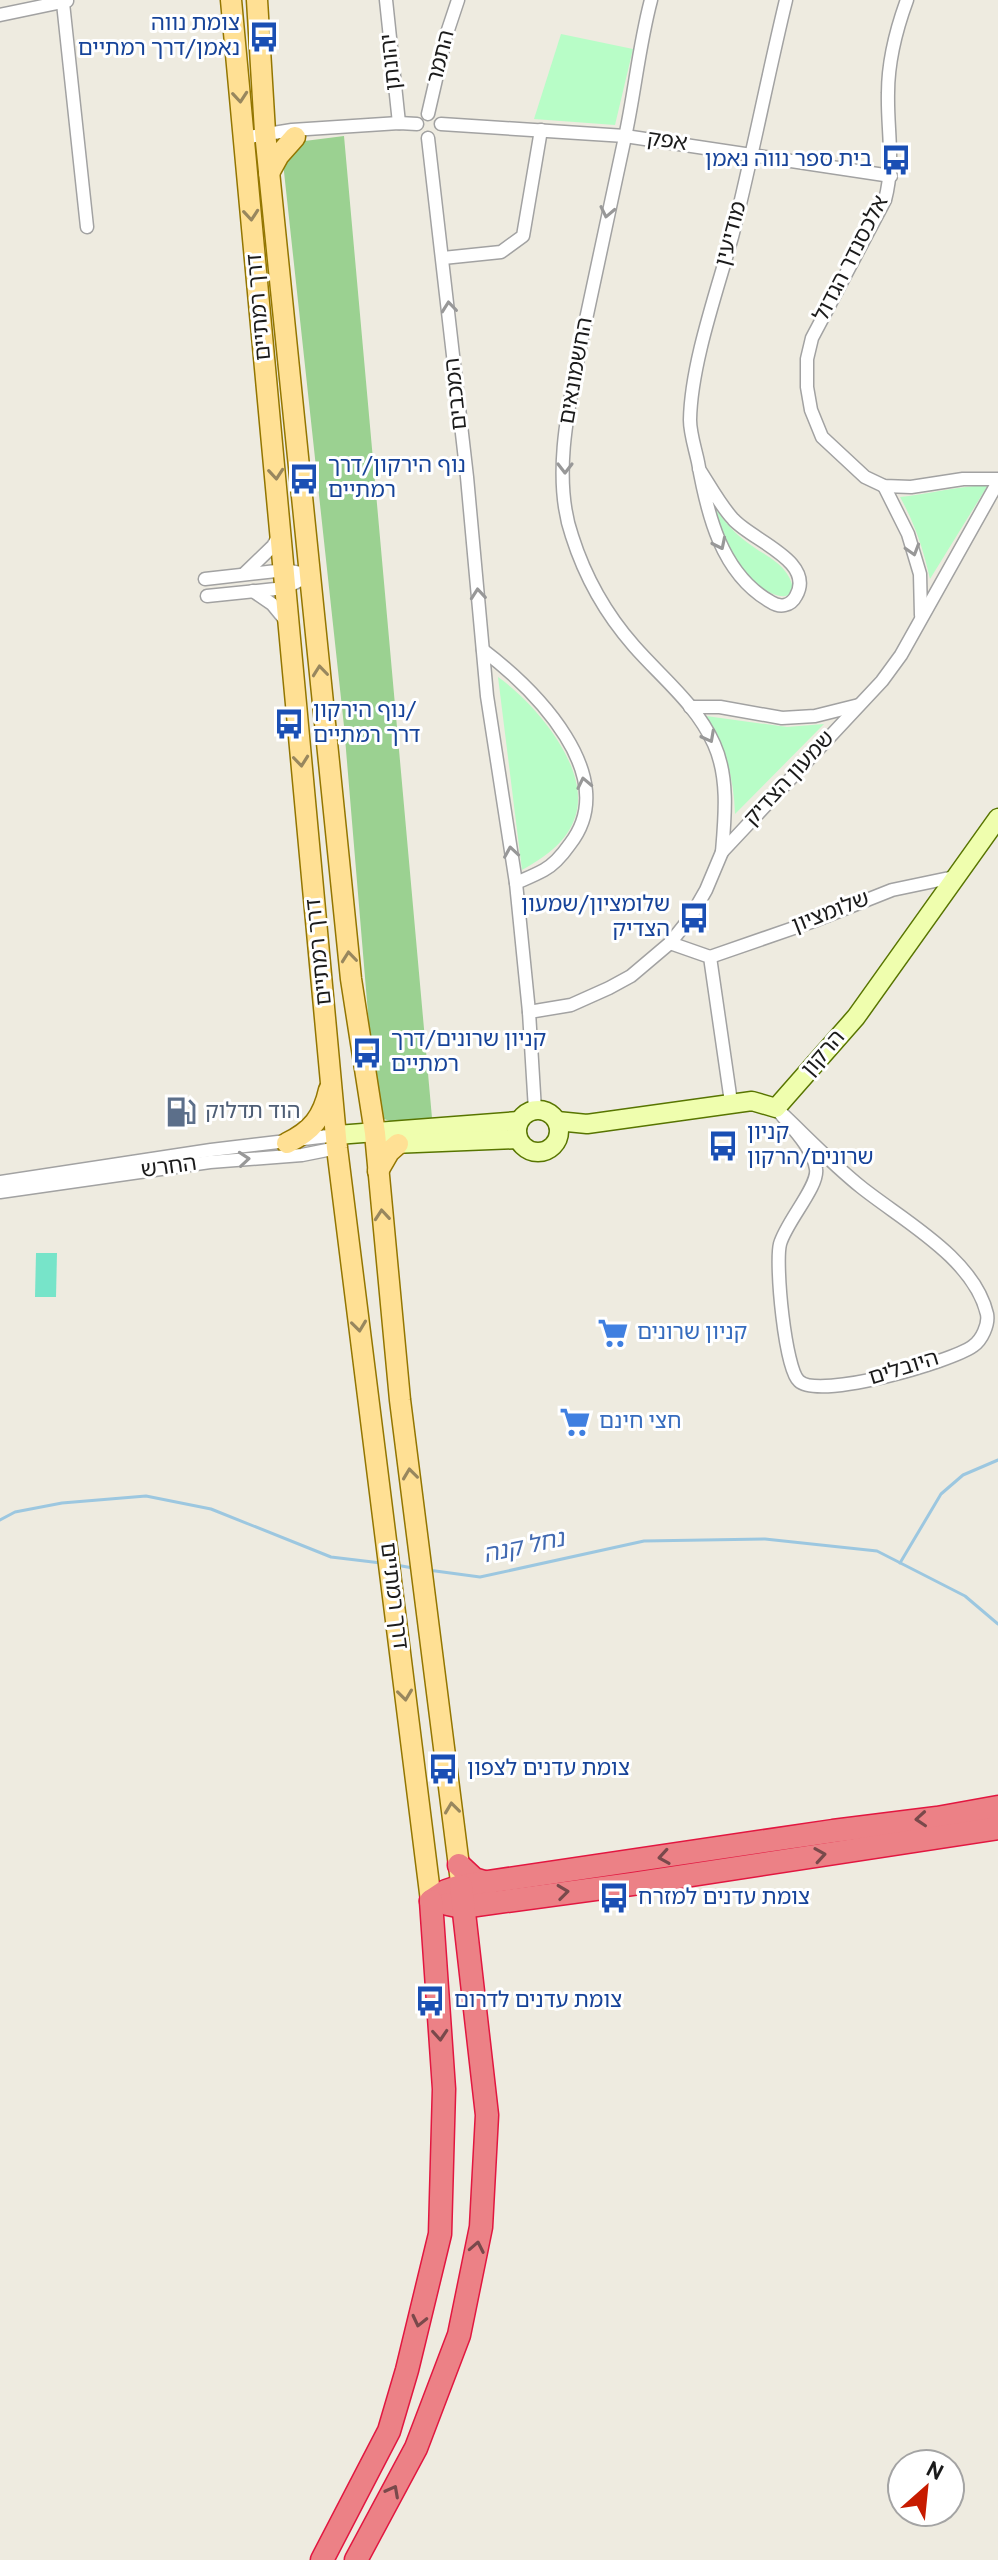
<svg xmlns="http://www.w3.org/2000/svg" width="998" height="2560" viewBox="0 0 998 2560" font-family="Overpass,'Noto Sans Hebrew',sans-serif">
	<style>
		.forest { fill: #9bd191 }
		.park { fill: #b8fdc7 }
		.pitch { fill: #77e4c9 }
		.lines { fill: none; stroke-linecap: round; stroke-linejoin: round }
		.stream { stroke: #9cc7e0; stroke-width: 3 }
		.street-casing { stroke: #a2a2a2; stroke-width: 15 }
		.secondary-casing { stroke: #587500; stroke-width: 21 }
		.primary-casing { stroke: #937600; stroke-width: 23 }
		.highway-casing { stroke: #e21740; stroke-width: 25 }
		.street { stroke: #fff; stroke-width: 12 }
		.secondary { stroke: #effeae; stroke-width: 18 }
		.primary { stroke: #ffe094; stroke-width: 20 }
		.highway { stroke: #ec8186; stroke-width: 22 }
		.oneway { stroke: #98875e }
		.oneway2 { stroke: #989898 }
		.oneway3 { stroke: #79494b }
		.labels { text-anchor: middle; dominant-baseline: central; stroke-width: 6; stroke-linejoin: round; paint-order: stroke }
		.transit-label { font-size: 22px; fill: #164399; stroke: #fff; text-anchor: start }
		.street-label { font-size: 22px; fill: #1b1b1b; stroke: #fff }
		.service-label { font-size: 22px; fill: #4e5e75; stroke: #fff; text-anchor: start }
		.shop-label { font-size: 22px; fill: #366cbe; stroke: #fff; text-anchor: start }
		.water-label { font-size: 24px; font-style: italic; fill: #426ab1; stroke: #fff }
	</style>
	<rect width="100%" height="100%" fill="#eeebe0"/>
	<!-- forest -->
	<polygon class="forest" points="344,136 432,1118 396,1123 384,1119 376,1109 344,726 281,144"/>
	<!-- park -->
	<g class="park">
		<polygon points="561,34 633,49 615,125 534,119"/>
		<path d="M988 485 930 579C923 548 915 524 900 497 929 494 958 486 988 485Z"/>
		<path d="M714 507C723 519 732 531 744 540 763 556 786 561 793 587L790 595C764 604 732 558 723 537 719 527 717 517 714 507Z"/>
		<path d="M498 677C535 703 594 771 574 820 565 844 543 858 522 870Z"/>
		<path d="M706 716 787 727 824 724 735 814C734 778 725 746 706 716Z"/>
	</g>
	<!-- pitch -->
	<polygon class="pitch" points="36,1253 57,1253 56,1297 35,1297"/>
	<g class="lines">
		<!-- stream -->
		<g class="stream">
			<polyline points="0,1520 15,1512 62,1503 146,1496 211,1509 331,1557 381,1563"/>
			<polyline points="900,1563 941,1494 963,1475 998,1460"/>
			<polyline points="396,1565 413,1568"/>
			<polyline points="428,1570 480,1577 644,1541 765,1539 877,1551 965,1596 998,1624"/>
		</g>
		<!-- street casing -->
		<g class="street-casing">
			<g id="street">
				<polyline points="386,0 399,123"/>
				<path d="M651 0C639 45 635 91 625 137 611 204 596 271 582 338 570 399 551 476 572 536 585 577 605 613 634 646 662 678 696 704 714 744 729 777 725 817 722 852"/>
				<path d="M907 0C896 30 888 61 888 93 887 130 895 162 885 200L812 338 807 359V387L811 410 822 437 865 477 884 486 911 487 963 479H998"/>
				<polyline points="63,3 87,227"/>
				<polyline points="0,15 67,1"/>
				<polyline points="428,114 446,36 458,0"/>
				<polyline points="441,124 625,136 891,176"/>
				<polyline points="243,138 292,130 399,123 417,124"/>
				<polyline points="428,138 467,477 487,696 516,883 529,1012 535,1110"/>
				<polyline points="443,258 501,252 523,236 541,130"/>
				<path d="M699 469C710 486 720 505 733 519 751 540 816 561 796 596 791 606 780 608 771 602 721 574 707 513 698 462 695 448 690 433 690 420 691 364 717 291 732 237 752 158 767 79 786 0"/>
				<polyline points="884,486 908,534 920,574 921,615"/>
				<polyline points="244,574 273,546 279,535"/>
				<polyline points="205,579 285,570 310,575"/>
				<polyline points="253,591 272,604 286,621"/>
				<polyline points="207,596 285,588 310,575"/>
				<path d="M483 650C534 689 623 776 570 844 563 854 555 864 544 870 535 875 525 879 516 883"/>
				<polyline points="690,707 720,707 782,718 815,716 859,705"/>
				<polyline points="670,943 710,957 731,1102"/>
				<polyline points="710,957 814,921 892,890 954,877"/>
				<polyline points="529,1012 571,1005 609,988 631,976 670,943 690,918 706,890 722,852 882,681 901,655 998,482"/>
				<path d="M776 1108C804 1134 831 1163 861 1187 902 1220 974 1258 987 1314 989 1324 982 1340 973 1346 951 1362 819 1400 799 1381 785 1369 775 1264 780 1244 786 1222 819 1186 816 1169 813 1147 789 1125 776 1108Z"/>
				<polyline points="0,1182 211,1150 337,1135"/>
				<polyline points="0,1192 210,1162 302,1155 337,1148"/>
			</g>
		</g>
		<!-- secondary casing -->
		<g class="secondary-casing">
			<g id="secondary">
				<circle cx="538" cy="1131" r="21"/>
				<polyline points="557,1121 587,1124 752,1101 776,1108 856,1017 998,818"/>
				<polyline points="337,1135 519,1121"/>
				<polyline points="392,1144 518,1139"/>
			</g>
		</g>
		<!-- primary casing -->
		<g class="primary-casing">
			<g id="primary">
				<polyline points="231,0 337,1148 431,1901"/>
				<polyline points="257,0 265,132 351,979 375,1133 400,1400 461,1882"/>
				<polyline points="269,173 279,155 295,137"/>
				<path d="M287 1143C312 1131 323 1117 329 1090"/>
				<polyline points="378,1171 389,1152 398,1144"/>
			</g>
		</g>
		<!-- highway casing -->
		<g class="highway-casing">
			<g id="highway">
				<polyline points="459,1865 474,1879 487,1883"/>
				<polyline points="431,1901 446,1891 461,1886 833,1831 937,1818 998,1807"/>
				<polyline points="448,1904 462,1907 632,1884 998,1828"/>
				<polyline points="322,2560 389,2431 407,2370 440,2234 444,2089 431,1901"/>
				<polyline points="356,2560 416,2448 459,2335 481,2227 487,2115 461,1886"/>
			</g>
		</g>
		<!-- street -->
		<use href="#street" class="street"/>
		<!-- secondary -->
		<use href="#secondary" class="secondary"/>
		<!-- primary -->
		<use href="#primary" class="primary"/>
		<!-- highway -->
		<use href="#highway" class="highway"/>
	</g>
	<!-- one-way arrows -->
	<defs><path id="oneway-chevron" d="M-2-3.5L2.5 0L-2 3.5" fill="none" stroke-width="1.6" stroke-linecap="round" stroke-linejoin="round" transform="scale(2)"/></defs>
	<g class="oneway">
		<use href="#oneway-chevron" transform="translate(240 97) rotate(85)"/>
		<use href="#oneway-chevron" transform="translate(251 215) rotate(85)"/>
		<use href="#oneway-chevron" transform="translate(276 474) rotate(85)"/>
		<use href="#oneway-chevron" transform="translate(320 671) rotate(-96)"/>
		<use href="#oneway-chevron" transform="translate(301 761) rotate(84)"/>
		<use href="#oneway-chevron" transform="translate(349 957) rotate(-96)"/>
		<use href="#oneway-chevron" transform="translate(382 1215) rotate(-95)"/>
		<use href="#oneway-chevron" transform="translate(359 1326) rotate(83)"/>
		<use href="#oneway-chevron" transform="translate(410 1474) rotate(-97)"/>
		<use href="#oneway-chevron" transform="translate(405 1695) rotate(83)"/>
		<use href="#oneway-chevron" transform="translate(452 1808) rotate(-97)"/>
	</g>
	<g class="oneway2">
		<use href="#oneway-chevron" transform="translate(607 212) rotate(102)"/>
		<use href="#oneway-chevron" transform="translate(449 307) rotate(-96)"/>
		<use href="#oneway-chevron" transform="translate(565 468) rotate(90)"/>
		<use href="#oneway-chevron" transform="translate(720 544) rotate(64)"/>
		<use href="#oneway-chevron" transform="translate(913 550) rotate(73)"/>
		<use href="#oneway-chevron" transform="translate(478 594) rotate(-95)"/>
		<use href="#oneway-chevron" transform="translate(709 737) rotate(62)"/>
		<use href="#oneway-chevron" transform="translate(584 783) rotate(-102)"/>
		<use href="#oneway-chevron" transform="translate(511 852) rotate(-99)"/>
		<use href="#oneway-chevron" transform="translate(244 1159) rotate(-5)"/>
	</g>
	<g class="oneway3">
		<use href="#oneway-chevron" transform="translate(921 1819) rotate(176)"/>
		<use href="#oneway-chevron" transform="translate(820 1855) rotate(-9)"/>
		<use href="#oneway-chevron" transform="translate(664 1857) rotate(171)"/>
		<use href="#oneway-chevron" transform="translate(563 1892) rotate(-7)"/>
		<use href="#oneway-chevron" transform="translate(440 2035) rotate(86)"/>
		<use href="#oneway-chevron" transform="translate(477 2247) rotate(-79)"/>
		<use href="#oneway-chevron" transform="translate(419 2321) rotate(103)"/>
		<use href="#oneway-chevron" transform="translate(393 2491) rotate(-62)"/>
	</g>
	<!-- icons -->
	<defs>
		<g id="bus-bare" transform="scale(2.4)"><path d="M-5-6H5V4H4V6H2V4H-2V6H-4V4H-5ZM-3.5-4V0h7V-4ZM-3.5 1.2v1.5H-2V1.2ZM2 1.2v1.5H3.5V1.2Z" fill="#1a4fb4" stroke="#fff" stroke-width="2.5" paint-order="stroke"/></g>
		<g id="fuel-bare" transform="scale(2.4)"><path d="M-5.5-6h7V0h2V4h1.3V-2.5L3-4.5l.8-.8L6-3V5H2.5V1h-1V6h-7ZM-4.2-4.7v3.2H.2V-4.7Z" fill="#5c6f8a" stroke="#fff" stroke-width="2.5" paint-order="stroke"/></g>
		<g id="supermarket-bare" transform="scale(2.4)"><path d="M-6-5.5h2.5l.6 2H6L4.5 2H-2.5L-4.4-4H-6ZM-1.5 3.2a1.3 1.3 0 1 0 .1 0ZM3 3.2a1.3 1.3 0 1 0 .1 0Z" fill="#3f7fe0" stroke="#fff" stroke-width="2.5" paint-order="stroke"/></g>
	</defs>
	<g fill-rule="evenodd">
		<use href="#bus-bare" x="264" y="37"/>
		<use href="#bus-bare" x="896" y="160"/>
		<use href="#bus-bare" x="304" y="479"/>
		<use href="#bus-bare" x="289" y="724"/>
		<use href="#bus-bare" x="694" y="918"/>
		<use href="#bus-bare" x="367" y="1053"/>
		<use href="#fuel-bare" x="181" y="1112"/>
		<use href="#bus-bare" x="723" y="1146"/>
		<use href="#supermarket-bare" x="613" y="1333"/>
		<use href="#supermarket-bare" x="575" y="1422"/>
		<use href="#bus-bare" x="443" y="1769"/>
		<use href="#bus-bare" x="614" y="1898"/>
		<use href="#bus-bare" x="430" y="2001"/>
	</g>
	<g class="labels">
		<!-- transit labels -->
		<g class="transit-label">
			<text x="240" y="24" text-anchor="end">צומת נווה<tspan x="240" dy="25">נאמן/דרך רמתיים</tspan></text>
			<text x="872" y="160" text-anchor="end">בית ספר נווה נאמן</text>
			<text x="328" y="466">נוף הירקון/דרך<tspan x="328" dy="25">רמתיים</tspan></text>
			<text x="313" y="711">נוף הירקון/<tspan x="313" dy="25">דרך רמתיים</tspan></text>
			<text x="670" y="905" text-anchor="end">שלומציון/שמעון<tspan x="670" dy="25">הצדיק</tspan></text>
			<text x="391" y="1040">קניון שרונים/דרך<tspan x="391" dy="25">רמתיים</tspan></text>
			<text x="747" y="1133">קניון<tspan x="747" dy="25">שרונים/הרקון</tspan></text>
			<text x="467" y="1769">צומת עדנים לצפון</text>
			<text x="638" y="1898">צומת עדנים למזרח</text>
			<text x="454" y="2001">צומת עדנים לדרום</text>
		</g>
		<!-- street labels -->
		<g class="street-label">
			<text transform="translate(442 57) rotate(-76)">התמר</text>
			<text transform="translate(392 62) rotate(-96)">יהונתן</text>
			<text transform="translate(667 142) rotate(8)">אפק</text>
			<text transform="translate(732 234) rotate(-75)">מודיעין</text>
			<text transform="translate(852 259) rotate(-63)">אלכסנדר הגדול</text>
			<text transform="translate(260 307) rotate(-95)">דרך רמתיים</text>
			<text transform="translate(577 371) rotate(-80)">החשמונאים</text>
			<text transform="translate(457 394) rotate(-96)">המכבים</text>
			<text transform="translate(790 779) rotate(-47)">שמעון הצדיק</text>
			<text transform="translate(831 913) rotate(-21)">שלומציון</text>
			<text transform="translate(320 952) rotate(-96)">דרך רמתיים</text>
			<text transform="translate(824 1054) rotate(-49)">הרקון</text>
			<text transform="translate(169 1168) rotate(-8)">החרש</text>
			<text transform="translate(904 1369) rotate(-17)">היובלים</text>
			<text transform="translate(393 1596) rotate(83)">דרך רמתיים</text>
		</g>
		<!-- service labels -->
		<g class="service-label">
			<text x="205" y="1112">הוד תדלוק</text>
		</g>
		<!-- shop labels -->
		<g class="shop-label">
			<text x="637" y="1333">קניון שרונים</text>
			<text x="599" y="1422">חצי חינם</text>
		</g>
		<!-- water labels -->
		<g class="water-label">
			<text transform="translate(524 1548) rotate(-12)">נחל קנה</text>
		</g>
	</g>
	<!-- north arrow -->
	<g transform="translate(926 2488) rotate(27)"><circle r="38" fill="#ffffff" stroke="#a4a4a4" stroke-width="2"/>
	<path d="M0-6L14 30L0 20L-14 30Z" fill="#c71b00"/>
	<text y="-12" font-size="22" font-weight="bold" text-anchor="middle" fill="#1b1b1b">N</text>
	</g>
</svg>
